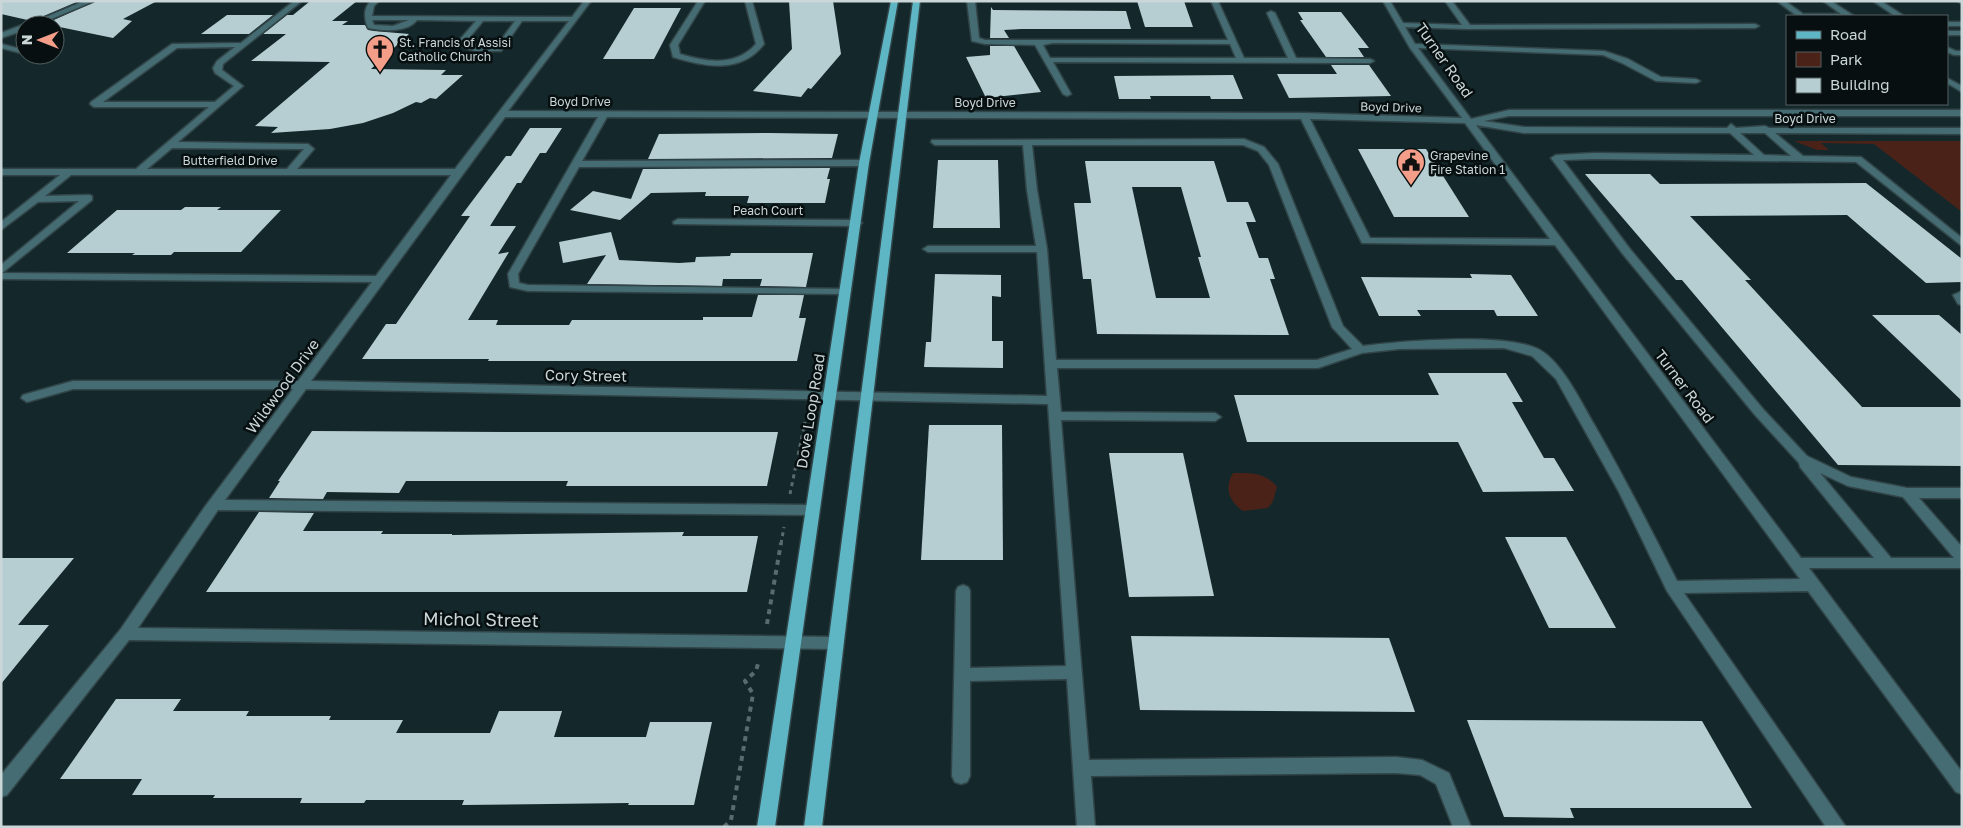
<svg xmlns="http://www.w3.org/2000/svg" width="1963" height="828" viewBox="0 0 1963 828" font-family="'Golos Text',sans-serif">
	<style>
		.green { fill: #4b2218 }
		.building { fill: #b6ced2; fill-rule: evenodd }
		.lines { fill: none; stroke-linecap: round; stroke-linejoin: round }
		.minor-casing { stroke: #314447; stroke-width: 3 }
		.major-casing { stroke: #314447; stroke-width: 3 }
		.path-far1 { stroke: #5a6b6e; stroke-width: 3; stroke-dasharray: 4 4; stroke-linecap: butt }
		.path { stroke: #5a6b6e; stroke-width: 4; stroke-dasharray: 5 5; stroke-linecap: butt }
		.minor { fill: #456c73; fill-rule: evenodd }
		.major { fill: #5eb5c3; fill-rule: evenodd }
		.labels { text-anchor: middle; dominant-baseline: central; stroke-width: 5; stroke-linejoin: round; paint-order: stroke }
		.far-poi-label { font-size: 12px; fill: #cad6d8; stroke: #070f10; text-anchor: start }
		.far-street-label { font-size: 12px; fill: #cad6d8; stroke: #070f10 }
		.street-label { font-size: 15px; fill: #cad6d8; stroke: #070f10 }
		.near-street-label { font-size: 18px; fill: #cad6d8; stroke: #070f10 }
	</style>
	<rect width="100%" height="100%" fill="#14282b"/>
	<!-- green -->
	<g class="green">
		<polygon points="1794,141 1962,141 1962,212 1874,144 1821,143 1829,150 1817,150"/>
		<path d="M1233 473C1251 473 1265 472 1277 487L1273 501 1268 508 1243 511C1229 501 1224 488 1233 473Z"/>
	</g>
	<!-- building -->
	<g class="building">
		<polygon points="1,1 79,1 32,21 1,14"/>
		<polygon points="96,1 157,1 123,19 132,21 113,38 45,24"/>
		<polygon points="357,1 332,21 348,21 342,25 365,25 368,30 374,31 409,34 371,69 446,70 441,75 463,75 436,99 430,98 421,103 416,102 393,113 363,123 330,129 271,133 278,127 255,126 330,62 251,61 286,34 263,34 287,15 293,15 309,2"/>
		<polygon points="789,1 833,1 841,54 811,89 808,88 801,97 753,91 792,49"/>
		<polygon points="1137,1 1184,1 1193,27 1145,27"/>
		<polygon points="991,7 993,10 1126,11 1131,29 1022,29 1004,30 1009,38 990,38"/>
		<polygon points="634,8 681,8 654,59 603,59"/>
		<polygon points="1298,12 1341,12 1369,48 1358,48 1364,57 1326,57 1300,20 1303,20"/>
		<polygon points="227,15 273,15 249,34 201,34"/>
		<polygon points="990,46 1014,46 1041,92 986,98 966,57 990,55"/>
		<polygon points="1331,65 1369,65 1391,96 1289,98 1277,74 1337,74"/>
		<polygon points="1233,75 1243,99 1211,99 1210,96 1150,96 1151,99 1119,99 1114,76"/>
		<polygon points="530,128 562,128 546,153 540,153 521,183 517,183 490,226 516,226 498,254 509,252 468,320 498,320 496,325 569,325 572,320 703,320 703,317 752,317 758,295 804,295 799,318 806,318 797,361 488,361 489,359 362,359 386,324 396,324 470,216 461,216 506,156 511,156"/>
		<polygon points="659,134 769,133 838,134 832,158 648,159"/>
		<polygon points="1358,149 1426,149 1469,217 1394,217"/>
		<polygon points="938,160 998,160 1000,228 933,228"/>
		<path d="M1085 161H1214L1227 202H1248L1256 222H1246L1259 258H1268L1275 279H1270L1289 335 1097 334 1091 279H1083L1074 203H1091ZM1132 187H1181L1201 257H1198L1210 298H1156Z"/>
		<polygon points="830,168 827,179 830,179 825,203 747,203 749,196 705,196 706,192 651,193 620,220 570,210 593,191 631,199 643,169"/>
		<polygon points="1585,174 1650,174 1660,184 1866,183 1962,259 1962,282 1926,283 1847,215 1690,216 1751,280 1745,280 1862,407 1962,407 1962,466 1838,465 1682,280 1676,280"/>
		<polygon points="185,207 221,207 217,210 281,210 241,252 174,252 171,255 132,255 135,253 67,253 117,210 181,210"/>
		<polygon points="611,232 619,260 679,263 695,262 696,257 730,256 731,253 813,253 806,287 760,286 762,279 723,279 722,286 587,284 606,255 563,263 559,242"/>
		<polygon points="935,274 1001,275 1001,297 992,296 992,341 1003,341 1003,368 924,367 926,342 931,342"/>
		<polygon points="1470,274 1511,275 1538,316 1497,316 1494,310 1417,310 1421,316 1379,316 1361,277 1472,278"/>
		<polygon points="1872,315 1939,315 1962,335 1962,401"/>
		<polygon points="1428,373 1506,373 1523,402 1512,402 1544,458 1554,458 1574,491 1483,492 1458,442 1247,442 1234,395 1439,395"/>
		<polygon points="929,425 1002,425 1003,560 921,560"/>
		<polygon points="312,431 504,432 778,432 767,486 566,486 568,481 406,481 399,493 327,492 323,499 269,498 280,481 278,481"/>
		<polygon points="1109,453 1183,453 1214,596 1129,597"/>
		<polygon points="259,512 314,513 303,531 383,531 381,534 452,534 452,535 684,532 682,536 758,536 747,592 206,592"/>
		<polygon points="1505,537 1566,537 1616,628 1549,628"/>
		<polygon points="1,558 74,558 18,625 49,625 1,684"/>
		<polygon points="1131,636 1389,638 1415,712 1140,710"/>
		<polygon points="116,699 181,699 173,711 249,711 246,716 331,716 329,720 403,720 396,733 490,733 499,711 562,711 554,737 646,737 650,722 712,722 694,805 628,805 629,803 462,805 464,800 366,800 364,803 300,803 302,798 213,798 215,795 132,795 142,779 60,779"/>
		<polygon points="1467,720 1702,721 1752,808 1570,808 1574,818 1504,817"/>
	</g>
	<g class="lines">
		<!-- minor casing -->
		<g class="minor-casing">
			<g id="minor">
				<polygon points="84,1 94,1 37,25 27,25"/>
				<path d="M294 1H302L223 64 222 70 243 86 178 142 308 144 314 149 297 169H455L569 21H522L501 51H474L456 44 476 21 417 20C407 33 383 31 368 28 364 19 363 8 371 1H379L374 6 372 16 572 17 584 1H591L508 111 1304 113 1462 118 1410 48 1383 1H1390L1403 23 1462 25 1445 1H1452L1470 25 1755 24 1759 26 1755 28 1468 29 1405 27 1415 44 1604 51 1628 59 1661 77 1696 79 1700 81 1696 83 1656 81 1622 63 1603 55 1418 48 1471 119 1509 110H1962V116H1509L1484 121 1524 127 1727 128 1731 124 1736 128 1765 126 1769 128H1962V134L1775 133 1803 156 1861 157 1962 238V246L1856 162 1594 159 1563 160 1630 249 1763 409 1807 456 1851 477 1907 488H1962V498H1919L1962 547V568H1809L1962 772V794L1956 792 1808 591 1684 593 1846 827H1826L1667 591 1619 492 1556 379 1532 356 1504 348 1399 349 1362 353 1318 368H1057L1061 412 1215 413 1221 417 1215 421 1061 420 1089 760 1396 757 1422 760 1449 773 1471 827H1453L1436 784 1420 775 1396 773 1091 776 1095 827H1077L1067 679 970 681V776L967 782 961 784 955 782 952 776 956 591 958 587 963 585 968 587 970 591V668L1066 666 1048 404 306 389 225 500 812 505 817 506 819 510 817 514 812 515 218 510 138 628 836 637 841 639 844 643 841 647 836 649 129 640 7 795 1 797V775L120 630 204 508 293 389H73L27 402 21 398 23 395 73 381H298L372 282 1 279V265L79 201 38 202 1 230V222L60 175H1V169H136L209 107H94L90 104 91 102 172 44 241 43ZM372 20H409L393 26 374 25ZM483 21H515L496 47H475L465 43ZM235 47 217 61 213 68 215 73 234 86 215 102H103L177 48ZM505 117H598L508 274 510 287 528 291 846 294 851 291 850 289 528 285 519 283 518 274 579 167 864 166 869 163 864 160 582 161 607 117 1301 119 1362 243 1555 245 1800 579 1677 581C1651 529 1624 477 1595 426 1582 404 1563 363 1540 350 1507 332 1402 341 1363 346L1343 326 1278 164 1264 147 1244 139 932 140 931 142 935 145H1023L1027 190 1036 246H928L923 249 928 252H1037L1047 396 311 381ZM1310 119 1465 123 1550 239 1370 238ZM1476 125 1524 133H1730L1754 155 1594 153 1556 155 1551 158 1622 253 1755 415 1799 463 1800 467 1874 558H1801ZM1740 133H1765L1791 156 1764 155ZM1032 145H1243L1258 151 1269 165 1332 327 1352 349 1317 360H1056L1047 249 1037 190ZM172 148 303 149H304L287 169H147ZM71 175H451L376 276 2 273 92 200V196L89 195 45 196ZM1820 473 1848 486 1903 497 1954 558H1891Z"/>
				<path d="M698 1H705L678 45 680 54C706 62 736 67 756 44L745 1H752L764 44C741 74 705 67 673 57L670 45Z"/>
				<path d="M967 1H975L979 38 985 40H1228L1211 1H1218L1244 58H1288L1267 13 1271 11 1275 13 1296 58 1370 59 1374 61 1370 63 1053 62 1071 94 1067 96 1063 94 1035 45 985 44 972 41ZM1053 43 1230 44 1236 58H1050L1043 45Z"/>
				<polygon points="1777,1 1785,1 1803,14 1841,14 1823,1 1831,1 1854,16 1797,16"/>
				<polygon points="1873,1 1881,1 1904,16 1895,16"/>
				<polygon points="1957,1 1962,1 1962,4"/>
				<rect x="1947" y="22" width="15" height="4"/>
				<polygon points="22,25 26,25 25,30 1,38 1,33"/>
				<rect x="1947" y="31" width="15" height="4"/>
				<polygon points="1,44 25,50 25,54 1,48"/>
				<polygon points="1947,47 1956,51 1962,51 1962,55 1954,55 1947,52"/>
				<polygon points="1947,78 1962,86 1962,92 1947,83"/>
				<polygon points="678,219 857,220 862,223 857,226 674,224 673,222"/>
				<polygon points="1962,291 1962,305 1958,304 1953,295"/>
			</g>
		</g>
		<!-- major casing -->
		<g class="major-casing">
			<g id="major">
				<polygon points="891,1 898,1 869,163 775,827 757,827 859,163"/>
				<polygon points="913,1 920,1 822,827 804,827"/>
			</g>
		</g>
		<!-- path-far1 -->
		<g class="path-far1">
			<polyline points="790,494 805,422"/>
			<polyline points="781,544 784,527"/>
		</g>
		<!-- path -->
		<g class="path">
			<polyline points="767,624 781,543"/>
			<polyline points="724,827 731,820 753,694 745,681 756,671 759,660"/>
		</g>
		<!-- minor -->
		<use href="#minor" class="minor"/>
		<!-- major -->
		<use href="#major" class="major"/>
	</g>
	<!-- icons -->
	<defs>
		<g id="church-pin" transform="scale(1.4375)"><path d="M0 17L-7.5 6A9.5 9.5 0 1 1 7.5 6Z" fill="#f49e89" stroke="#070f10"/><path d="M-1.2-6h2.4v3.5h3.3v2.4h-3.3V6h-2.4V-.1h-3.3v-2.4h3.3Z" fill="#111"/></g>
		<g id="civic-pin" transform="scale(1.4375)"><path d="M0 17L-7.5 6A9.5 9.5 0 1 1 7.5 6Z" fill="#f49e89" stroke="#070f10"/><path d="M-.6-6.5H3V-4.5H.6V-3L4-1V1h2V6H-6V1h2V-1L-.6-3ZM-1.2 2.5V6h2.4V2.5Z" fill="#111"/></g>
	</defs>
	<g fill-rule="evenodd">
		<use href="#church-pin" x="380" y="49"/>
		<use href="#civic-pin" x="1411" y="162"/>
	</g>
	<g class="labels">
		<!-- far-poi labels -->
		<g class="far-poi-label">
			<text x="399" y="42">St. Francis of Assisi<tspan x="399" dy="14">Catholic Church</tspan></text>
			<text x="1430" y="155">Grapevine<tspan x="1430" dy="14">Fire Station 1</tspan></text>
		</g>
		<!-- far-street labels -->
		<g class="far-street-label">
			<text x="580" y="101">Boyd Drive</text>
			<text x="985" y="102">Boyd Drive</text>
			<text transform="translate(1391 107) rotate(2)">Boyd Drive</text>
			<text x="1805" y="118">Boyd Drive</text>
			<text x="230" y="160">Butterfield Drive</text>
			<text x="768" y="210">Peach Court</text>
		</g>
		<!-- street labels -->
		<g class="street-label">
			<text transform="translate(1445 60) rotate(55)">Turner Road</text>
			<text transform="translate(586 375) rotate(1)">Cory Street</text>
			<text transform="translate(282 386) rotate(-54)">Wildwood Drive</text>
			<text transform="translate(1685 386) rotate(53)">Turner Road</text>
			<text transform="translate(810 411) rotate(-81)">Dove Loop Road</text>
		</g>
		<!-- near-street labels -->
		<g class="near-street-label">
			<text transform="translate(481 619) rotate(1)">Michol Street</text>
		</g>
	</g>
	<!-- border -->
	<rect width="1963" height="828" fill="none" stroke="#cad6d8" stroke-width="5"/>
	<!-- legend -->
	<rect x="1786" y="15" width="162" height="90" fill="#070f10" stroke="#555f60"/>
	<rect x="1796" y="31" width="25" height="8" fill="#5eb5c3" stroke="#555f60"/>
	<text x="1830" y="40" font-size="15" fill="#cad6d8">Road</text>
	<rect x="1796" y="52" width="25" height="15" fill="#4b2218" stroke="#555f60"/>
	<text x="1830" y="65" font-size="15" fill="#cad6d8">Park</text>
	<rect x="1796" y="78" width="25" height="15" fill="#b6ced2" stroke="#555f60"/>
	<text x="1830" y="90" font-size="15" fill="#cad6d8">Building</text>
	<!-- north arrow -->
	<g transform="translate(40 40) rotate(270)"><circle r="24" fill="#070f10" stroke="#555f60"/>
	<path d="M0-4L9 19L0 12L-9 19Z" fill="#f49e89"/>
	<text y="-8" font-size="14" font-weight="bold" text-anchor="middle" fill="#cad6d8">N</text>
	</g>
</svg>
